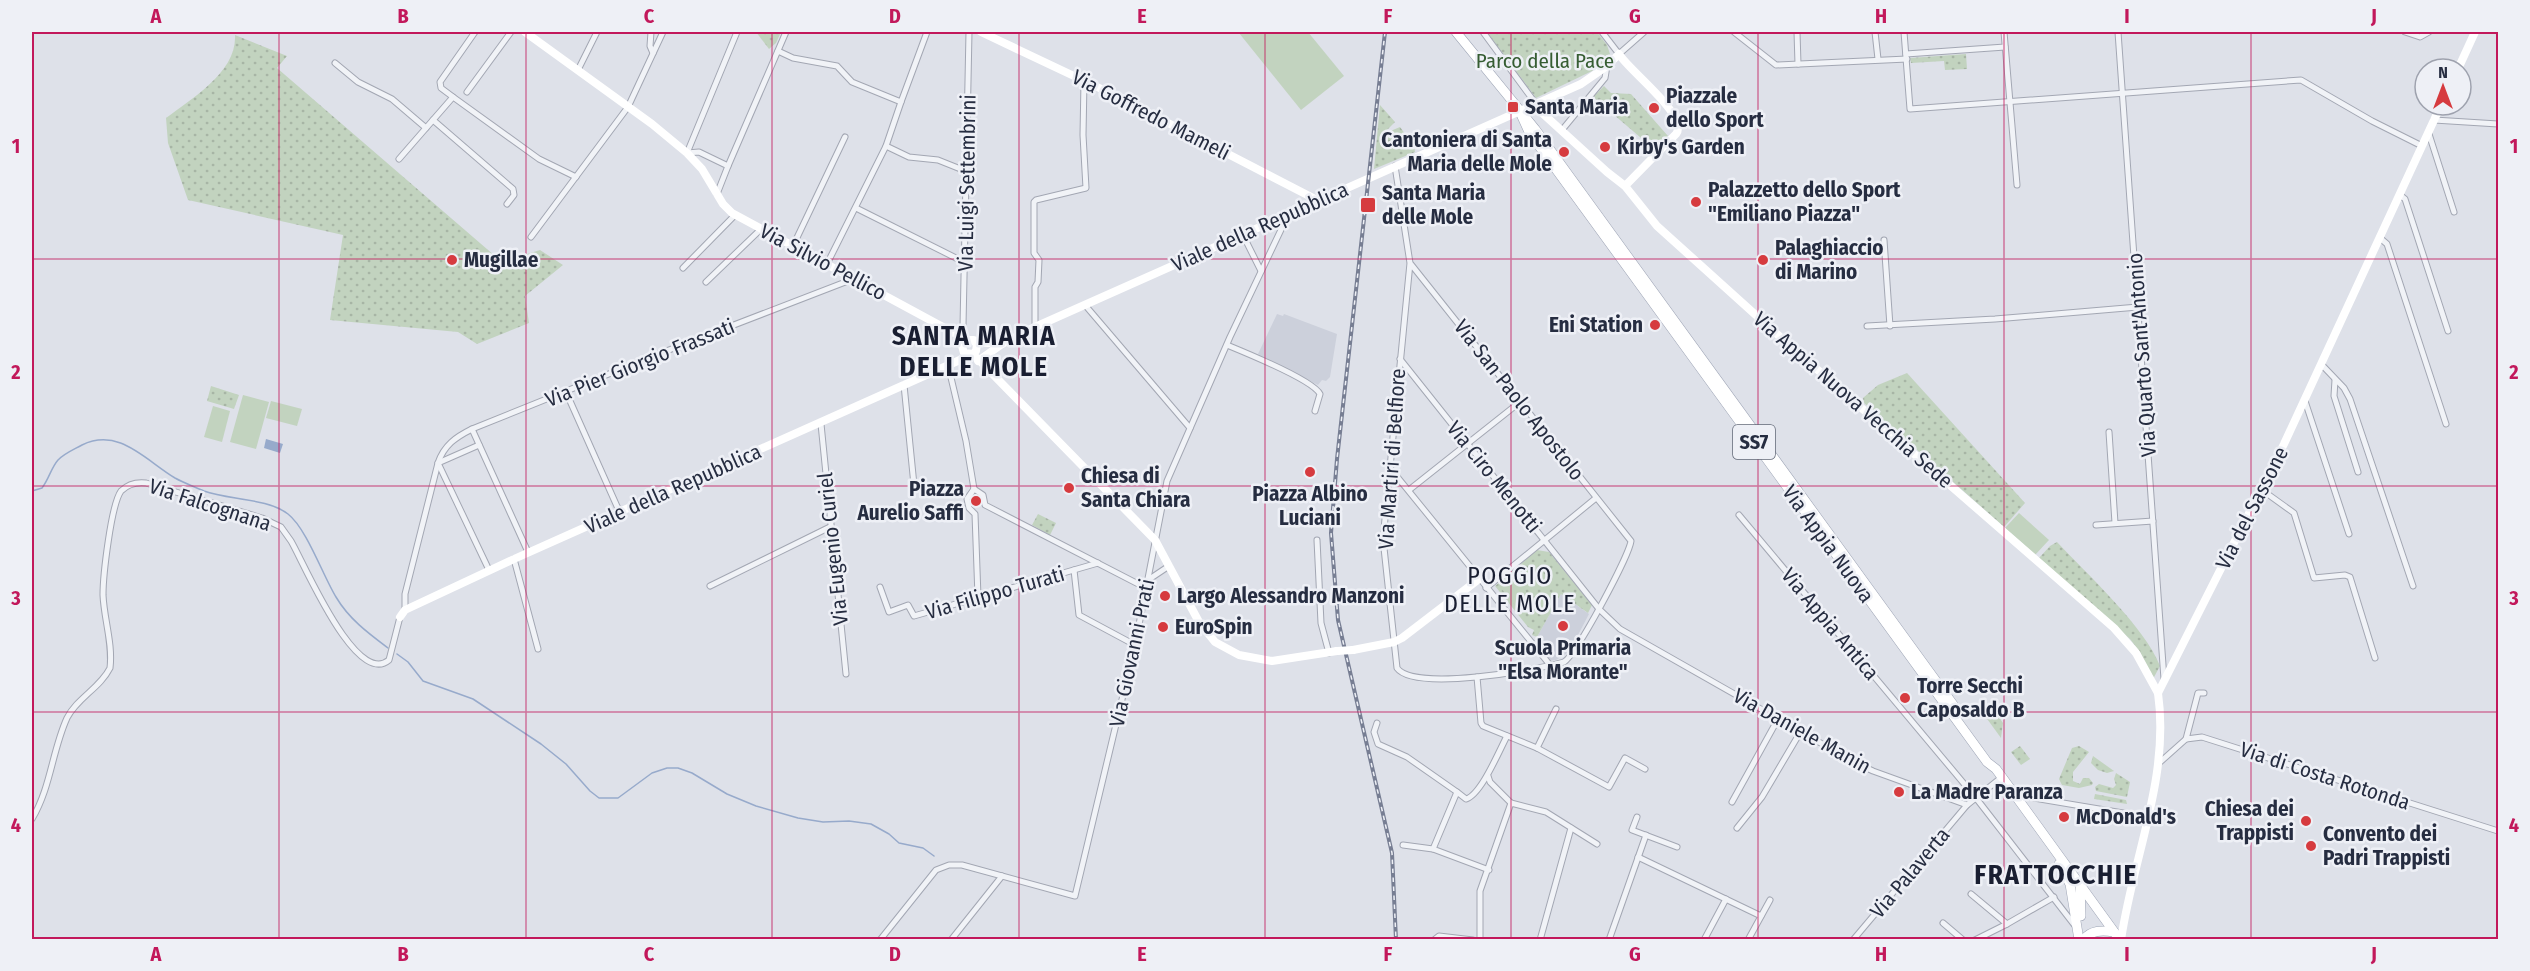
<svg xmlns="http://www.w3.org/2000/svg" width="2530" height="971" viewBox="0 0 2530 971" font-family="'Fira Sans Condensed',sans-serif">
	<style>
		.built { fill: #ccd0db }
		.grass { fill: url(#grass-dots) }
		.garden { fill: #c2d3bf }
		.water { fill: #97aacb }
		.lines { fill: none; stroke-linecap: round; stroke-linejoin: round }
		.stream { stroke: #97aacb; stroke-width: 1.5 }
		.street-casing { stroke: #a3a7b3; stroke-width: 7 }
		.primary-casing { stroke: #9da4b5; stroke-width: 10 }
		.street { stroke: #f1f3f7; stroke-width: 5 }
		.secondary { stroke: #fff; stroke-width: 8 }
		.primary { stroke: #fff; stroke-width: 9 }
		.rail-casing { stroke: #777e93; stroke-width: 4 }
		.rail { stroke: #eef0f6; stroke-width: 1.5; stroke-dasharray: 4.5; stroke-linecap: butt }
		.secondary-bridge { stroke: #fff; stroke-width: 8 }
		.grid { fill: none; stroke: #c2185b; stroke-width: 1.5; stroke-opacity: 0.55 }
		.poi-dot { fill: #d63b3f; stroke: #eef0f6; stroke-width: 2 }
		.labels { text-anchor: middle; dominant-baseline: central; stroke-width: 5; stroke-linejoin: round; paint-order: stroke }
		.shield { fill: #eef0f6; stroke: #626877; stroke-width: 1.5 }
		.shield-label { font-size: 20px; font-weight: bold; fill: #262d41 }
		.park-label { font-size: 21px; fill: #365d33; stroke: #eef0f6 }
		.poi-label { font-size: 21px; font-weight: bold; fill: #262d41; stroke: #eef0f6; text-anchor: start }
		.street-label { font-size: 21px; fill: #262d41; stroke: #eef0f6 }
		.quarter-label { font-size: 24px; letter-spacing: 1.5px; fill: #191e31; stroke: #eef0f6 }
		.district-label { font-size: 27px; font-weight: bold; letter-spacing: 1.5px; fill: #191e31; stroke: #eef0f6 }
		.neatline { fill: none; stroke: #c2185b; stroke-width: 2 }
		.grid-label { font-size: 20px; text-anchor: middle; font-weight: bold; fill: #c2185b }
	</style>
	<defs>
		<pattern id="grass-dots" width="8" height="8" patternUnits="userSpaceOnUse" patternTransform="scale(1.5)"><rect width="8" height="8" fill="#c2d3bf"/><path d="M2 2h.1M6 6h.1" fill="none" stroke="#a7b5a5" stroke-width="1.8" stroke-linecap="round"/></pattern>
	</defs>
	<rect width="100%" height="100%" fill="#dee1e9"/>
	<!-- built -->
	<g class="built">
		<polygon points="1277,314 1283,316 1284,314 1337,334 1330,377 1326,381 1322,380 1318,385 1258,354"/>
		<polygon points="1561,594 1589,614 1569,652 1556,660 1549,661 1537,645 1540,639 1537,637"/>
	</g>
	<!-- grass -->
	<g class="grass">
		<polygon points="756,32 781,32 776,43 769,49"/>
		<polygon points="1487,32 1597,32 1607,45 1611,57 1592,71 1536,98"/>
		<path d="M235 35 287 56 277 68 502 262 540 250 563 265 525 296 529 323 477 344 458 332 330 320 343 235 188 200 168 143 166 118C192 98 237 72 235 35Z"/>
		<polygon points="1966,54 1967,69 1945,70 1944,61 1911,63 1910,58"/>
		<polygon points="1604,86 1611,93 1631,94 1668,136 1654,149 1593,97"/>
		<polygon points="1380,105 1395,122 1387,130 1388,132 1400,127 1414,146 1415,152 1374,169"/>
		<polygon points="1907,373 2025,503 2004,527 1864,403 1863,398 1878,385"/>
		<polygon points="211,386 239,395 234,409 207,401"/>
		<polygon points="1038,514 1056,523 1050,535 1032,525"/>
		<path d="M2057 542C2087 574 2145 627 2160 666L2153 679 2140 652 2130 639 2039 558 2050 546Z"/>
		<polygon points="1537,550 1549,552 1592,605 1588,613 1561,594 1537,637 1532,635 1534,630 1528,627 1495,586"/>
		<polygon points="1977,705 1992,707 2003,723 2001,738"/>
		<polygon points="2020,746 2030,759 2021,765 2011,752"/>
		<polygon points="2079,746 2089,752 2073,772 2073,781 2080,784 2083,778 2089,778 2093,783 2092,785 2079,788 2062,785 2059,779 2072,748"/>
		<polygon points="2093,756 2114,771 2107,773 2098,770 2091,763"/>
		<polygon points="2116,773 2130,782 2127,797 2096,791 2095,787 2099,784 2113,788 2116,785 2114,779"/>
		<polygon points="2095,794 2126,800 2127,804 2094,799"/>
	</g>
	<!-- garden -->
	<g class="garden">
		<polygon points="1240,32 1308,32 1344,76 1301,110 1239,33"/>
		<polygon points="243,395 269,402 256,449 230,442"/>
		<polygon points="271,401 302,409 297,426 266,418"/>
		<polygon points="213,406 230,411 222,442 204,437"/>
		<polygon points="2019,513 2049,540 2035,555 2005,528"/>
		<polygon points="1514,577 1531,598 1518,609 1501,588"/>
	</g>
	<!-- water -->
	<polygon class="water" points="266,439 283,444 280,453 264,448"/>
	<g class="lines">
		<!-- stream -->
		<g class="stream">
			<path d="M32 491 42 488C49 479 51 468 58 460 65 453 73 450 82 445 119 427 145 460 175 478 184 483 195 487 204 491 228 500 267 498 288 514 307 529 323 576 336 597 349 619 368 633 388 648"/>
			<polyline points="397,654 408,662 423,681 473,699 541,744 566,764 590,791 599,798 618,798 652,773 667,768 678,768 692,773 727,794 756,806 798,818 823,822 849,821 871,824 889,834 899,843 923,848 934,856"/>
		</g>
		<!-- street casing -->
		<g class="street-casing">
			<g id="street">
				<polyline points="651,32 650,46 653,53"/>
				<polyline points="1483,32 1536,104"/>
				<polyline points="1602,32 1619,54 1644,32"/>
				<polyline points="1734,32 1776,65 1907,59"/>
				<polyline points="1797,32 1798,64"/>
				<polyline points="1875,32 1878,59"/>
				<polyline points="1904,32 1910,109 2301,80 2372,121 2422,146"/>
				<polyline points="2004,32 2017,185"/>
				<polyline points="2118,32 2164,679"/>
				<polyline points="2405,32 2420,37 2429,32"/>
				<polyline points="778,51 793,58 837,66 852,82 901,102 927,32"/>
				<polyline points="1906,54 2005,47"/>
				<polyline points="335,63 358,82 392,99 426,128"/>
				<polyline points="578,70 597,32"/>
				<polyline points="467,92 511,32"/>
				<polyline points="453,97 441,88 440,82 475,32"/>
				<polyline points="433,120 513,189 514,195 507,204"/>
				<polyline points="2434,120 2498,124"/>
				<polyline points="1562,130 1605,78 1607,66"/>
				<polyline points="2429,134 2454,212"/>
				<polyline points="886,146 909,157 938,160 968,172"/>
				<polyline points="399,159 453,97 539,159 576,177"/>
				<polyline points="728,166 786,32"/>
				<path d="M1395 166 1410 263 1384 529V548L1397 668C1414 692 1536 670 1564 662 1577 654 1629 556 1631 541L1410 263"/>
				<polyline points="717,194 728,166 699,152 687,153 737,32"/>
				<polyline points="2400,195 2405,199 2448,331"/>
				<polyline points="856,208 966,263"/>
				<polyline points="1243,235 1261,271"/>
				<polyline points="531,237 628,107 663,32"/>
				<polyline points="2380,238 2387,244 2446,424"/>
				<polyline points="1884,240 1890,326"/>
				<polyline points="793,246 845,137"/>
				<polyline points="1842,253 1884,250"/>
				<polyline points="827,264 886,146 901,102"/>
				<polyline points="683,268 735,215"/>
				<polyline points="706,282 761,229"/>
				<polyline points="1085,305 1190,428"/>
				<polyline points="1867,326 1995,319 2138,307"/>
				<polyline points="1035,327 1035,287 1038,282 1039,260 1034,253 1034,202 1036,200 1086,188 1083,135 1084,81"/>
				<polyline points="959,334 963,326 969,32"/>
				<path d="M1227 345C1244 352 1313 380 1320 394L1315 411"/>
				<polyline points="1400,359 1599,609 1620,629 1854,762 1873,771 1967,805"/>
				<polyline points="948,365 966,441 974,489"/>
				<polyline points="2322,365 2344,388 2350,399 2413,586"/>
				<polyline points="2335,380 2334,396 2358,472"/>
				<polyline points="904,385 914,485"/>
				<polyline points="566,392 620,513"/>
				<polyline points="2305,401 2349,534"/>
				<polyline points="821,424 846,674"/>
				<polyline points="472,429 528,552"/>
				<polyline points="2109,432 2115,523"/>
				<polyline points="479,445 438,463 489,570"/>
				<polyline points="1390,468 1550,665"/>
				<polyline points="974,489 983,495 985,505 1146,588"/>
				<polyline points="974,489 967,499 969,508 975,514 978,597"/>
				<polyline points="1409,490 1520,402"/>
				<polyline points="2262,490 2294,513 2314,578 2345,575 2350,577 2375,658"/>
				<polyline points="1739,515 1976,798 2076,927"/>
				<polyline points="2096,525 2153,521"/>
				<polyline points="1317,540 1321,623 1329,653"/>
				<polyline points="514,559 538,649"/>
				<polyline points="1074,570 1079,615 1135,645"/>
				<polyline points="1148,580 1169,566"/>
				<polyline points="710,586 830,527"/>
				<polyline points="880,587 889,612 908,605 914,616 1098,563"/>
				<polyline points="1486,588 1596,498"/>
				<path d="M405 610V594L438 463C444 445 456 437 472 429L656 355 848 281 851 277"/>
				<polyline points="1477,677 1481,723 1483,726 1537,748 1609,787 1625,758 1645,769"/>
				<polyline points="1377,723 1374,732 1378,744 1407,757 1457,792"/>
				<polyline points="2186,739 2198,693 2204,693"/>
				<polyline points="1537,748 1556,709"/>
				<polyline points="2159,763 2186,739 2202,737 2498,831"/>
				<polyline points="1488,776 1490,782 1511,803"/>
				<polyline points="2016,795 2147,817"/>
				<polyline points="1732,802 1778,719"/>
				<polyline points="1511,803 1546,812 1597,844"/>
				<polyline points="1637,817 1632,830 1677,847"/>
				<path d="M32 819C51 787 52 751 67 718 77 698 100 688 110 668 113 644 104 619 103 595 103 576 111 505 121 491 128 484 137 482 146 483L262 518 281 527 291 541C304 563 356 688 389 660L400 617"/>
				<polyline points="1737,828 1762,797 1801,731"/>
				<polyline points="1403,845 1433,849"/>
				<polyline points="1638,857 1761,916"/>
				<path d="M1489 870 1433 849 1457 792 1466 799C1481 795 1499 751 1507 736"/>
				<polyline points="1971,894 2007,924"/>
				<polyline points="1943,923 1963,940"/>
				<polyline points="880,940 936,870 949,865 962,865 1075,896 1135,645 1167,481 1230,337 1288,215"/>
				<polyline points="951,940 1002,876"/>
				<polyline points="1434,940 1439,936 1473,940"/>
				<polyline points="1480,940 1480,891 1511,803"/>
				<polyline points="1540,940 1571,828"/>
				<polyline points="1609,940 1646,835"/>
				<polyline points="1704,940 1726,899"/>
				<polyline points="1748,940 1770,900"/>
				<polyline points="1853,940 1967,805 2002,777"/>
				<polyline points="1975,940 2007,924 2054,897"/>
			</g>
		</g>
		<!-- primary casing -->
		<g class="primary-casing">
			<g id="primary">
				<polyline points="1456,32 1535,129 1957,710"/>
				<polyline points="1519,110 1529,132 1987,762 1996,769 2015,795 2120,940"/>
				<polyline points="2059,864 2070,884 2079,940"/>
				<polyline points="2080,885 2081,916"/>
				<path d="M2083 940C2091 930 2102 930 2114 932"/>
			</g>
		</g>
		<!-- street -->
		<use href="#street" class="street"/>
		<!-- secondary -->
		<g class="secondary">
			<polyline points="525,32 652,124 687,153 702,169 723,204 732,213 967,340"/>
			<polyline points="981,32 1112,94 1319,201"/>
			<polyline points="2458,69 2475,32"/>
			<polyline points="1536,104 1540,111 1607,172 1625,186 1657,226 1788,344 2114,628 2136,653 2158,693"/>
			<polyline points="975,342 1002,344"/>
			<polyline points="973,354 976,351 977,344 974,340 967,340 962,346 964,353 973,354 1155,540 1199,622 1215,642 1239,655 1272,661 1337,651"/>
			<path d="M978 361 1002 344 1035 327 1581 84 1607 66 1619 54C1628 70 1690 116 1676 134L1625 186"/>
			<polyline points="400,617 405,610 514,559 971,355"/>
			<polyline points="1353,650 1394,642 1402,638 1479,579"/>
			<path d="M2121 940C2133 857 2170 777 2158 693L2284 444 2441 105"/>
		</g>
		<!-- primary -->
		<use href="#primary" class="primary"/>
		<!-- rail casing -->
		<g class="rail-casing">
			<polyline id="rail" points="1385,32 1337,459 1331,533 1338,620 1392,853 1396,940"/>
		</g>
		<!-- rail -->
		<use href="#rail" class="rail"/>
		<!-- secondary-bridge -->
		<polyline class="secondary-bridge" points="1337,651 1353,650"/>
	</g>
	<!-- grid -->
	<path class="grid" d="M279 32V940M526 32V940M772 32V940M1019 32V940M1265 32V940M1511 32V940M1758 32V940M2004 32V940M2251 32V940M32 259H2498M32 486H2498M32 712H2498"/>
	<!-- markers -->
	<g class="poi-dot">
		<rect x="1507" y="101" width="12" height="12" rx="3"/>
		<circle cx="1654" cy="108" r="6"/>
		<circle cx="1605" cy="147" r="6"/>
		<circle cx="1564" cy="152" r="6"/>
		<circle cx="1696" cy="202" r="6"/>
		<rect x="1360" y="197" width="16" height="16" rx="3"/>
		<circle cx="452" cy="260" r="6"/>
		<circle cx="1763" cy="260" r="6"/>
		<circle cx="1655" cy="325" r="6"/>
		<circle cx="1310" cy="472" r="6"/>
		<circle cx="1069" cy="488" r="6"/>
		<circle cx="976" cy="501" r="6"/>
		<circle cx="1165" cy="596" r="6"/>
		<circle cx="1563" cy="626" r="6"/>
		<circle cx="1163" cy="627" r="6"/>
		<circle cx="1905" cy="698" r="6"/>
		<circle cx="1899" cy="792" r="6"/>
		<circle cx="2064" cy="817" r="6"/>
		<circle cx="2306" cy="821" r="6"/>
		<circle cx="2311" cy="846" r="6"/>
	</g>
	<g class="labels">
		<!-- shield labels -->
		<rect class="shield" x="1733" y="425" width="42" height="34" rx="4.5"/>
		<g class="shield-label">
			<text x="1754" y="442">SS7</text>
		</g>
		<!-- park labels -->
		<g class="park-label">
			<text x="1545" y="61">Parco della Pace</text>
		</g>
		<!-- poi labels -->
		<g class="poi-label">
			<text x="1666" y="96">Piazzale<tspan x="1666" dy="24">dello Sport</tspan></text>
			<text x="1525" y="107">Santa Maria</text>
			<text x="1552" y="140" text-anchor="end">Cantoniera di Santa<tspan x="1552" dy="24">Maria delle Mole</tspan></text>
			<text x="1617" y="147">Kirby's Garden</text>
			<text x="1708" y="190">Palazzetto dello Sport<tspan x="1708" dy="24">"Emiliano Piazza"</tspan></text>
			<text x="1382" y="193">Santa Maria<tspan x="1382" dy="24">delle Mole</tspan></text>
			<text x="1775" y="248">Palaghiaccio<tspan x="1775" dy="24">di Marino</tspan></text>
			<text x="464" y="260">Mugillae</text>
			<text x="1643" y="325" text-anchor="end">Eni Station</text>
			<text x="1081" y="476">Chiesa di<tspan x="1081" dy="24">Santa Chiara</tspan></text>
			<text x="964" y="489" text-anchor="end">Piazza<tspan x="964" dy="24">Aurelio Saffi</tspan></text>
			<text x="1310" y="494" text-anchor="middle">Piazza Albino<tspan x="1310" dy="24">Luciani</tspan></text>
			<text x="1177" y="596">Largo Alessandro Manzoni</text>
			<text x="1175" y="627">EuroSpin</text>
			<text x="1563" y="648" text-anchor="middle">Scuola Primaria<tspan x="1563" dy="24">"Elsa Morante"</tspan></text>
			<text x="1917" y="686">Torre Secchi<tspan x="1917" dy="24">Caposaldo B</tspan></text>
			<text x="1911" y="792">La Madre Paranza</text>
			<text x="2294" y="809" text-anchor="end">Chiesa dei<tspan x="2294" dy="24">Trappisti</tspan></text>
			<text x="2076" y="817">McDonald's</text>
			<text x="2323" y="834">Convento dei<tspan x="2323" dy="24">Padri Trappisti</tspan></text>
		</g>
		<!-- street labels -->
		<g class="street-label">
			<text transform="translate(1151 115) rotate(27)">Via Goffredo Mameli</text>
			<text transform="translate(967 183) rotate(-89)">Via Luigi Settembrini</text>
			<text transform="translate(1260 227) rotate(-24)">Viale della Repubblica</text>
			<text transform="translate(823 262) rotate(28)">Via Silvio Pellico</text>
			<text transform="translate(2142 355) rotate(-94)">Via Quarto Sant'Antonio</text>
			<text transform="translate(640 363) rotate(-22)">Via Pier Giorgio Frassati</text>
			<text transform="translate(1519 400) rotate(52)">Via San Paolo Apostolo</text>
			<text transform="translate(1853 400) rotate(41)">Via Appia Nuova Vecchia Sede</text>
			<text transform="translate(1392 459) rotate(-86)">Via Martiri di Belfiore</text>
			<text transform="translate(1494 477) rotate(51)">Via Ciro Menotti</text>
			<text transform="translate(673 489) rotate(-24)">Viale della Repubblica</text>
			<text transform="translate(210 505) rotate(18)">Via Falcognana</text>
			<text transform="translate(2252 508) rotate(-63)">Via del Sassone</text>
			<text transform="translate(1828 544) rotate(54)">Via Appia Nuova</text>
			<text transform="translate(833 549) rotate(-96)">Via Eugenio Curiel</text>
			<text transform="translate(995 593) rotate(-16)">Via Filippo Turati</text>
			<text transform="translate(1830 624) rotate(50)">Via Appia Antica</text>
			<text transform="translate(1132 653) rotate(-78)">Via Giovanni Prati</text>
			<text transform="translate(1802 731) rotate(29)">Via Daniele Manin</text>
			<text transform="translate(2325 776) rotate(18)">Via di Costa Rotonda</text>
			<text transform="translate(1910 873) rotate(-50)">Via Palaverta</text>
		</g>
		<!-- quarter labels -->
		<g class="quarter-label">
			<text x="1510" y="576">POGGIO<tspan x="1510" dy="28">DELLE MOLE</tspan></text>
		</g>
		<!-- district labels -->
		<g class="district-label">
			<text x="974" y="336">SANTA MARIA<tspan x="974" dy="31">DELLE MOLE</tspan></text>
			<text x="2056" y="875">FRATTOCCHIE</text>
		</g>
	</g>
	<!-- border -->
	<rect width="2530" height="971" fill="none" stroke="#eef0f6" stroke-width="66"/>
	<!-- north arrow -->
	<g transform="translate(2443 87)"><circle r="28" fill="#eef0f6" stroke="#9ea2ae" stroke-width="1.5"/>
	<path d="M0-4.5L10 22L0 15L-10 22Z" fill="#d63b3f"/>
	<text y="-9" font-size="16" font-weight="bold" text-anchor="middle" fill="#262d41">N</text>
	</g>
	<rect x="33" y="33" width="2464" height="905" class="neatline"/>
	<g class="grid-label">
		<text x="156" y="23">A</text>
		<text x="403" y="23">B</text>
		<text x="649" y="23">C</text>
		<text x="895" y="23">D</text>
		<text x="1142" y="23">E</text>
		<text x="1388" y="23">F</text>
		<text x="1635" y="23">G</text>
		<text x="1881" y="23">H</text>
		<text x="2127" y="23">I</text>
		<text x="2374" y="23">J</text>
		<text x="16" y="153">1</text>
		<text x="2514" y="153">1</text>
		<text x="16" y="379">2</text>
		<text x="2514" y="379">2</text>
		<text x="16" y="605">3</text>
		<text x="2514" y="605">3</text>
		<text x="16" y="832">4</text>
		<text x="2514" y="832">4</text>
		<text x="156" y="961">A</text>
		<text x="403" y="961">B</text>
		<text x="649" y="961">C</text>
		<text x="895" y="961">D</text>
		<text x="1142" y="961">E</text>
		<text x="1388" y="961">F</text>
		<text x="1635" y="961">G</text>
		<text x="1881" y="961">H</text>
		<text x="2127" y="961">I</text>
		<text x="2374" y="961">J</text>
	</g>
</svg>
